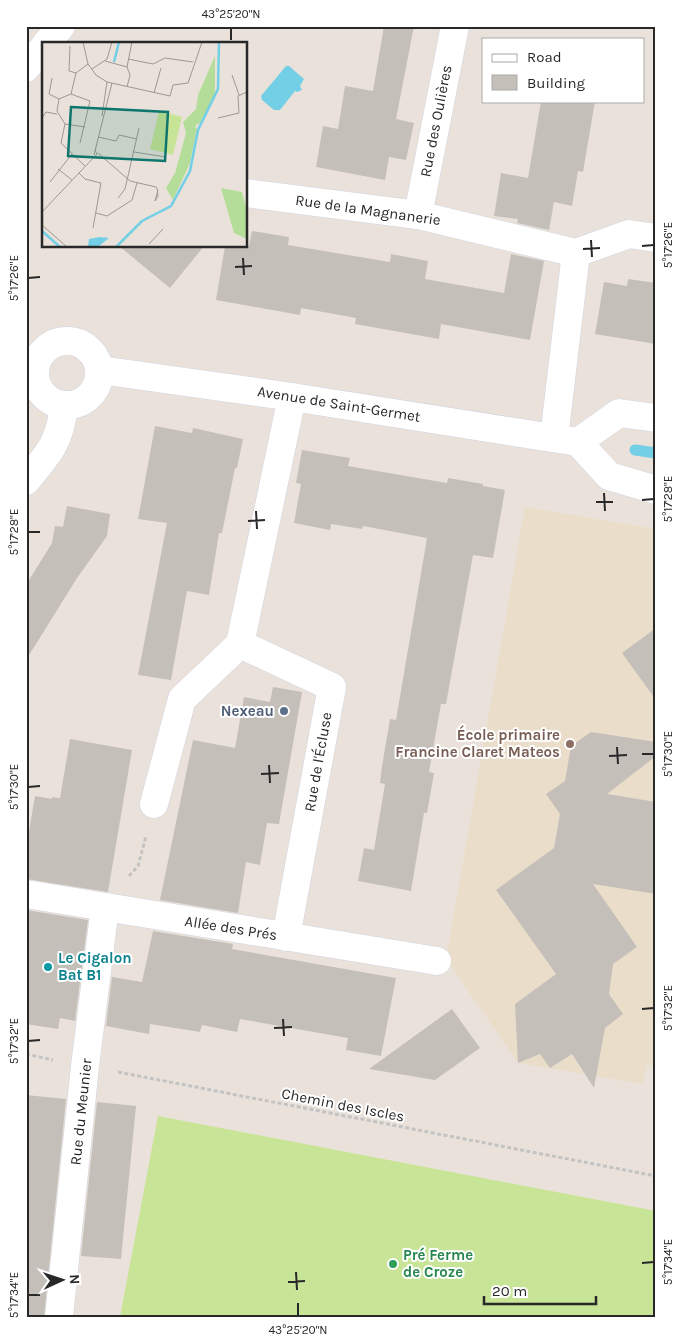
<svg xmlns="http://www.w3.org/2000/svg" width="682" height="1343" viewBox="0 0 682 1343" font-family="Karla,sans-serif">
	<style>
		.education { fill: #eadeca }
		.pitch { fill: #c8e496 }
		.water { fill: #73cfe6 }
		.lines { fill: none; stroke-linecap: round; stroke-linejoin: round }
		.stream { stroke: #73cfe6; stroke-width: 11 }
		.building { fill: #c5bfba }
		.minor-casing { stroke: #d0d4e0; stroke-width: 29 }
		.path { stroke: #c3c3c3; stroke-width: 3; stroke-dasharray: 4 2.5; stroke-linecap: butt }
		.minor { stroke: #fff; stroke-width: 28 }
		.ticks { fill: none; stroke: #282828; stroke-width: 2 }
		.service-dot { fill: #5c6f8a; stroke: #fff; stroke-width: 2 }
		.education-dot { fill: #8d6e63; stroke: #fff; stroke-width: 2 }
		.culture-dot { fill: #0f9aa8; stroke: #fff; stroke-width: 2 }
		.leisure-dot { fill: #2e9e5b; stroke: #fff; stroke-width: 2 }
		.labels { text-anchor: middle; dominant-baseline: central; stroke-width: 4; stroke-linejoin: round; paint-order: stroke }
		.street-label { font-size: 15px; fill: #282828; stroke: #fff }
		.service-label { font-size: 15px; font-weight: bold; fill: #4e5e75; stroke: #fff; text-anchor: end }
		.education-label { font-size: 15px; font-weight: bold; fill: #785e54; stroke: #fff; text-anchor: end }
		.culture-label { font-size: 15px; font-weight: bold; fill: #0d838f; stroke: #fff; text-anchor: start }
		.leisure-label { font-size: 15px; font-weight: bold; fill: #27864d; stroke: #fff; text-anchor: start }
		.inset-river { fill: none; stroke: #73cfe6; stroke-width: 2.5 }
		.inset-road { fill: none; stroke: #9c9893; stroke-width: 1 }
		.view { fill: #0f766e; fill-opacity: 0.15; stroke: #0f766e; stroke-width: 2.5 }
		.inset-edge { fill: none; stroke: #282828; stroke-width: 2.5 }
		.neatline { fill: none; stroke: #282828; stroke-width: 2 }
		.ticks-label { font-size: 12px; text-anchor: middle; fill: #282828 }
	</style>
	<rect width="100%" height="100%" fill="#eae2da"/>
	<!-- education -->
	<polygon class="education" points="525,507 656,529 656,1066 646,1065 642,1084 518,1063 446,959"/>
	<!-- pitch -->
	<polygon class="pitch" points="158,1116 656,1211 656,1317 120,1317"/>
	<!-- water -->
	<polygon class="water" points="286,66 289,66 304,79 300,86 302,90 297,92 295,91 280,110 274,110 262,100 261,96"/>
	<g class="lines">
		<!-- stream -->
		<polyline class="stream" points="635,450 656,453"/>
	</g>
	<!-- building -->
	<g class="building">
		<polygon points="384,26 414,26 396,119 414,123 406,160 389,157 385,180 316,167 323,126 338,129 345,86 373,91"/>
		<polygon points="541,101 595,101 583,172 578,171 572,206 554,202 549,230 517,223 518,219 494,216 501,173 528,178"/>
		<polygon points="252,231 289,237 288,245 390,262 391,254 428,261 425,279 504,293 511,254 544,261 530,340 441,324 439,339 355,324 356,318 301,308 300,315 216,300 225,246 249,246"/>
		<polygon points="119,246 204,246 170,288"/>
		<polygon points="628,279 656,283 656,344 595,334 604,282 627,286"/>
		<polygon points="155,426 192,433 193,428 243,439 237,468 235,468 222,533 219,533 209,595 187,591 171,680 138,675 167,523 138,519"/>
		<polygon points="302,450 350,458 348,466 447,483 448,478 483,484 483,486 505,490 493,558 473,555 446,704 441,704 429,772 434,773 427,813 424,813 411,891 358,881 364,848 374,850 385,784 380,783 382,766 390,719 396,720 427,538 363,526 362,529 331,524 330,530 294,523 301,484 296,483"/>
		<polygon points="67,506 110,514 107,536 77,578 26,660 26,585 52,543 55,526 63,527"/>
		<polygon points="656,628 656,700 622,653"/>
		<polygon points="273,687 302,692 279,824 267,823 260,865 246,862 238,913 160,900 193,740 235,748 244,697 270,702"/>
		<polygon points="591,732 656,742 656,756 607,794 656,802 656,894 593,884 637,947 613,964 609,994 623,1014 605,1028 594,1088 572,1054 550,1068 540,1054 518,1063 515,1004 556,974 496,890 554,848 560,814 546,794 565,781 571,746"/>
		<polygon points="70,739 132,750 108,892 26,879 26,849 35,796 52,799 52,797 60,798"/>
		<polygon points="26,910 88,920 75,1021 60,1018 58,1029 26,1024"/>
		<polygon points="153,931 233,944 232,949 396,978 381,1056 346,1050 348,1038 240,1019 237,1032 202,1025 200,1032 150,1024 149,1034 106,1026 112,977 142,982"/>
		<polygon points="452,1009 480,1048 435,1080 369,1069"/>
		<polygon points="26,1095 66,1099 44,1317 26,1317"/>
		<polygon points="97,1102 136,1106 121,1259 81,1256"/>
	</g>
	<g class="lines">
		<!-- minor casing -->
		<g class="minor-casing">
			<g id="minor">
				<polyline points="46,44 61,26"/>
				<polyline points="26,68 44,47"/>
				<polyline points="246,193 418,215 576,253 629,234 656,238"/>
				<polyline points="418,215 455,26"/>
				<circle cx="67" cy="373" r="32"/>
				<polyline points="100,370 292,397 578,442 609,476 656,490"/>
				<polyline points="554,438 576,253"/>
				<polyline points="578,442 619,413 656,418"/>
				<path d="M26 481C49 453 60 443 64 405"/>
				<polyline points="154,804 182,699 240,644"/>
				<polyline points="26,894 437,961"/>
				<polyline points="286,937 332,687 240,644 292,397"/>
				<polyline points="59,1317 85,1066 105,907"/>
			</g>
		</g>
		<!-- path -->
		<g class="path">
			<polyline points="129,876 138,866 146,836"/>
			<polyline points="26,1054 53,1060"/>
			<polyline points="118,1072 656,1176"/>
		</g>
		<!-- minor -->
		<use href="#minor" class="minor"/>
	</g>
	<!-- ticks -->
	<path class="ticks" d="M231 28V40M591 240 592 257M642 246 654 245M583 249 600 248M243 258 244 275M235 267 252 266M28 278 40 277M604 493 605 511M642 500 654 499M596 502H613M256 511 257 529M248 521 265 520M28 532H40M617 747 618 764M642 754H654M609 756 627 755M269 765 270 783M261 774 279 773M28 787 40 786M642 1009 654 1008M283 1019 284 1036M274 1028 292 1027M28 1041 40 1040M642 1263 654 1262M296 1272 297 1290M288 1282 305 1281M28 1295H40M298 1303V1316"/>
	<!-- markers -->
	<circle class="service-dot" cx="284" cy="711" r="5"/>
	<circle class="education-dot" cx="570" cy="744" r="5"/>
	<circle class="culture-dot" cx="48" cy="967" r="5"/>
	<circle class="leisure-dot" cx="393" cy="1264" r="5"/>
	<g class="labels">
		<!-- street labels -->
		<g class="street-label">
			<text transform="translate(436 121) rotate(-79)">Rue des Oulières</text>
			<text transform="translate(368 210) rotate(8)">Rue de la Magnanerie</text>
			<text transform="translate(339 404) rotate(9)">Avenue de Saint-Germet</text>
			<text transform="translate(318 762) rotate(-80)">Rue de l'Écluse</text>
			<text transform="translate(231 928) rotate(9)">Allée des Prés</text>
			<text transform="translate(343 1105) rotate(11)">Chemin des Iscles</text>
			<text transform="translate(81 1112) rotate(-84)">Rue du Meunier</text>
		</g>
		<!-- service labels -->
		<g class="service-label">
			<text x="274" y="711">Nexeau</text>
		</g>
		<!-- education labels -->
		<g class="education-label">
			<text x="560" y="735">École primaire<tspan x="560" dy="17">Francine Claret Mateos</tspan></text>
		</g>
		<!-- culture labels -->
		<g class="culture-label">
			<text x="58" y="958">Le Cigalon<tspan x="58" dy="17">Bat B1</tspan></text>
		</g>
		<!-- leisure labels -->
		<g class="leisure-label">
			<text x="403" y="1255">Pré Ferme<tspan x="403" dy="17">de Croze</tspan></text>
		</g>
	</g>
	<!-- overview -->
	<g transform="translate(42 42)">
		<rect width="205" height="205" fill="#eae2da"/>
		<path d="M173 14V54L158 81 153 84 155 87 148 121 131 158 124 146 133 131 144 91 141 80 154 67 156 53ZM179 146 200 150 205 169V197L192 191Z" fill="#b5dd9a"/>
		<path d="M117 69 140 75 131 113 108 107Z" fill="#c8e496"/>
		<path d="M58 195 67 196 57 204H46L47 197Z" fill="#73cfe6"/>
		<path class="inset-river" d="M72 20 77 0M0 189 18 205M74 205 100 179 129 164 148 129 156 88 176 47 177 0"/>
		<path class="inset-road" d="M41 0 46 22 54 33 65 40 128 54 131 43 146 41 160 0M28 4 27 29 34 31M86 17 111 22 123 16 151 20M63 19 85 25M50 27 65 17 70 0M190 33 197 53M10 36 7 52 17 57M85 45 88 33 85 25 90 0M112 51 119 26M29 52 48 59 38 101M60 74 65 40M0 76 4 70 15 72M176 76 197 71 196 54 205 50M23 82 43 85M56 95 74 99 77 93 95 97M92 110 124 115M56 111 88 139 114 145 115 146 116 154 113 159 116 148M52 113 70 41M43 124 19 101 23 82 15 69 17 57 29 52 34 31 46 22M16 127 30 138M37 131 43 137 59 141 51 186M8 140 30 112M76 156 83 147 97 86M0 170 55 112 53 108M54 171 65 174 90 158 95 141M0 183 25 205M107 202 121 187"/>
		<path class="view" d="M29 65 126 70 123 119 26 114Z"/>
		<rect width="205" height="205" class="inset-edge"/>
	</g>
	<!-- border -->
	<rect width="682" height="1343" fill="none" stroke="#ffffff" stroke-width="55"/>
	<!-- legend -->
	<rect x="482" y="38" width="162" height="65" fill="#ffffff" stroke="#a9a9a9"/>
	<rect x="492" y="54" width="25" height="8" fill="#ffffff" stroke="#a9a9a9"/>
	<text x="527" y="62" font-size="15" fill="#282828">Road</text>
	<rect x="492" y="75" width="25" height="15" fill="#c5bfba" stroke="#a9a9a9"/>
	<text x="527" y="88" font-size="15" fill="#282828">Building</text>
	<!-- north arrow -->
	<g transform="translate(62 1280) rotate(87)" stroke="#ffffff" stroke-width="4" paint-order="stroke">
	<path d="M0-4L9 19L0 12L-9 19Z" fill="#282828"/>
	<text y="-8" font-size="14" font-weight="bold" text-anchor="middle" fill="#282828">N</text>
	</g>
	<!-- scale -->
	<path d="M484 1296v8h112v-8" fill="none" stroke="#282828" stroke-width="2.5"/>
	<text x="492" y="1296" font-size="15" fill="#282828" stroke="#ffffff" stroke-width="4" paint-order="stroke">20 m</text>
	<rect x="28" y="28" width="626" height="1288" class="neatline"/>
	<g class="ticks-label">
		<text x="231" y="18">43°25'20"N</text>
		<text transform="translate(668 245) rotate(-90)" y="4">5°17'26"E</text>
		<text transform="translate(14 278) rotate(-90)" y="4">5°17'26"E</text>
		<text transform="translate(668 499) rotate(-90)" y="4">5°17'28"E</text>
		<text transform="translate(14 532) rotate(-90)" y="4">5°17'28"E</text>
		<text transform="translate(668 754) rotate(-90)" y="4">5°17'30"E</text>
		<text transform="translate(14 787) rotate(-90)" y="4">5°17'30"E</text>
		<text transform="translate(668 1008) rotate(-90)" y="4">5°17'32"E</text>
		<text transform="translate(14 1041) rotate(-90)" y="4">5°17'32"E</text>
		<text transform="translate(668 1262) rotate(-90)" y="4">5°17'34"E</text>
		<text transform="translate(14 1295) rotate(-90)" y="4">5°17'34"E</text>
		<text x="298" y="1334">43°25'20"N</text>
	</g>
</svg>
